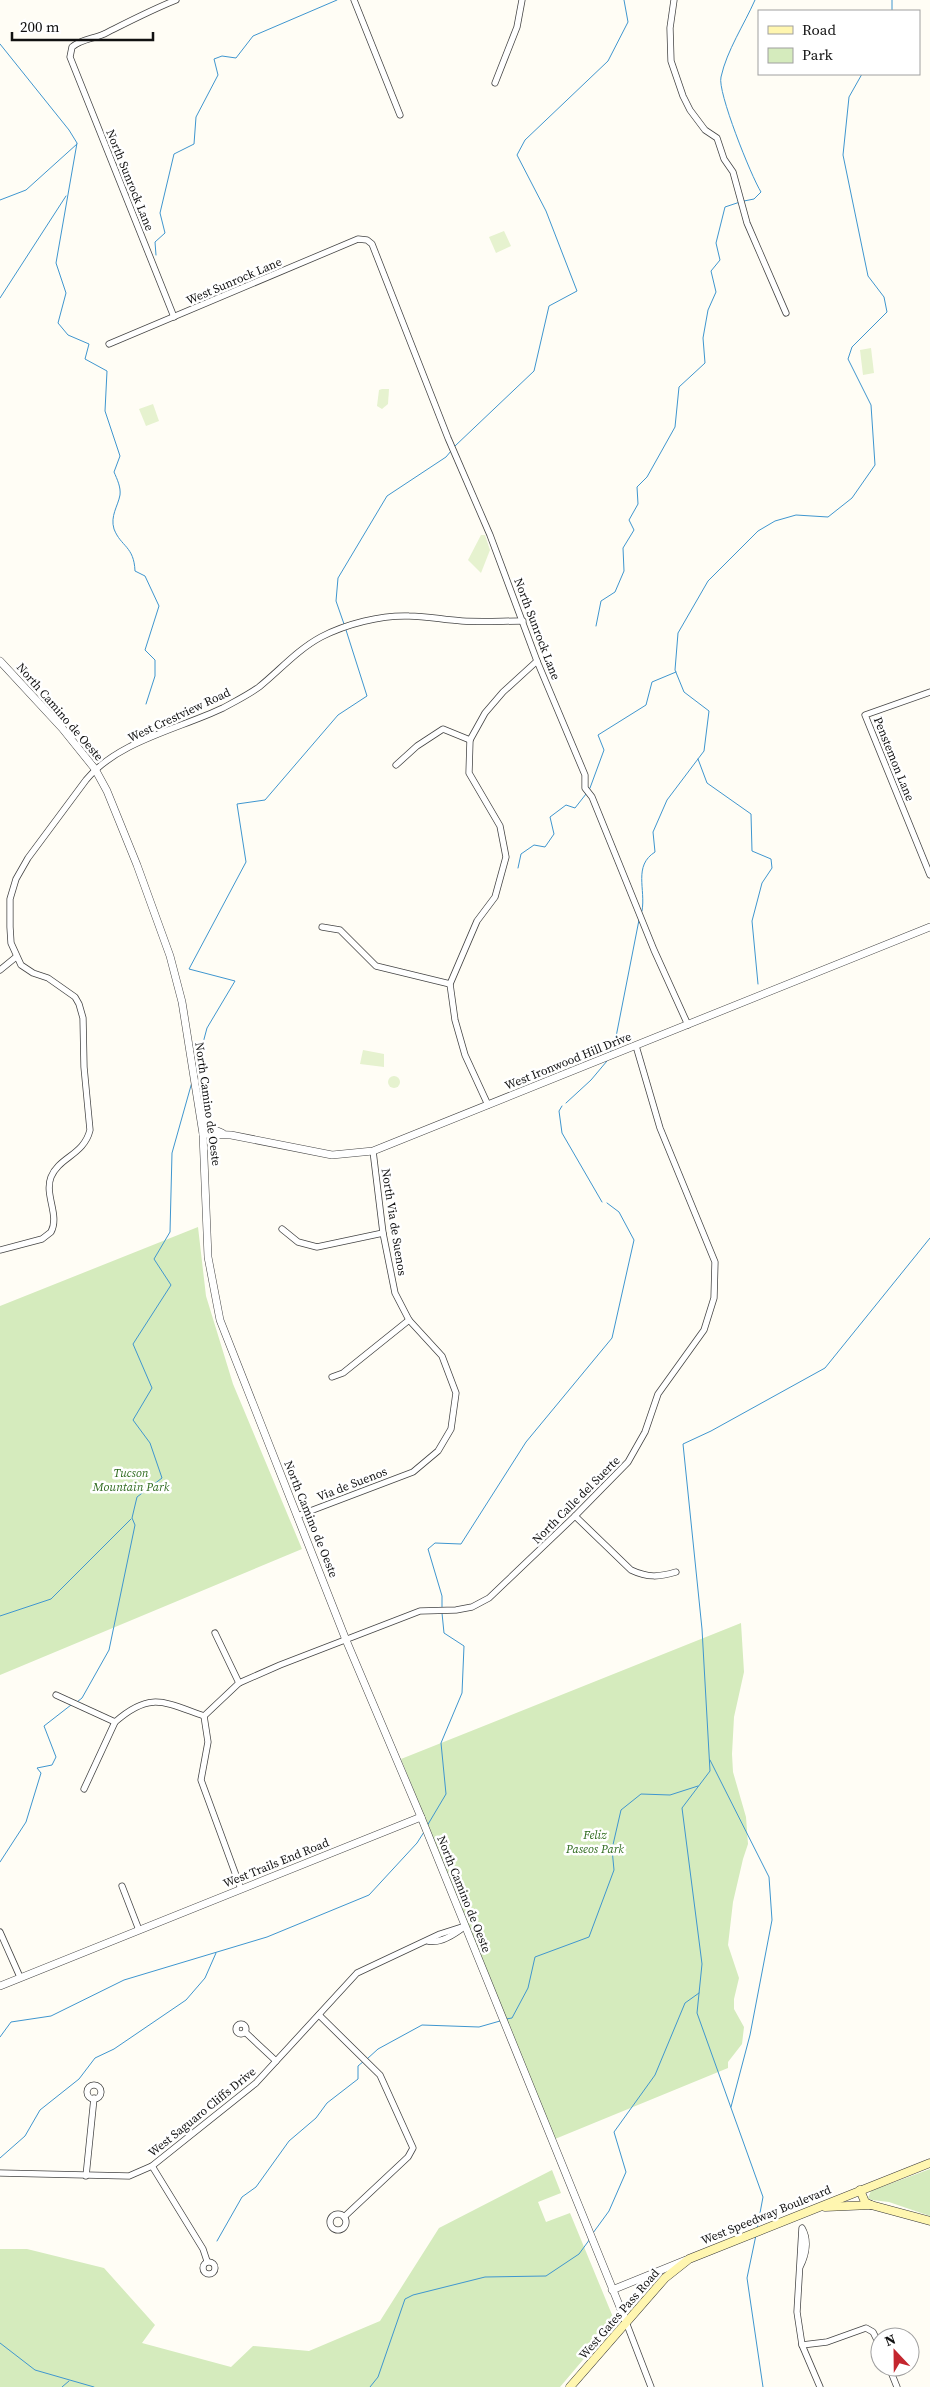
<svg xmlns="http://www.w3.org/2000/svg" width="930" height="2387" viewBox="0 0 930 2387" font-family="'Source Serif 4',serif">
	<style>
		.green { fill: #d5ebbd }
		.pitch { fill: #e6f2cf }
		.lines { fill: none; stroke-linecap: round; stroke-linejoin: round }
		.stream { stroke: #3f96cf; stroke-width: 1 }
		.minor-casing { stroke: #444; stroke-width: 7 }
		.tertiary-casing { stroke: #444; stroke-width: 8 }
		.secondary-casing { stroke: #333; stroke-width: 9 }
		.minor { stroke: #fff; stroke-width: 5.5 }
		.tertiary { stroke: #fff; stroke-width: 7 }
		.secondary { stroke: #fff6b0; stroke-width: 8 }
		.labels { text-anchor: middle; dominant-baseline: central; stroke-width: 5; stroke-linejoin: round; paint-order: stroke }
		.street-label { font-size: 12px; fill: #111; stroke: #fff }
		.park-label { font-size: 12px; font-style: italic; fill: #2f6b1f; stroke: #fff }
	</style>
	<rect width="100%" height="100%" fill="#fffdf5"/>
	<!-- green -->
	<g class="green">
		<polygon points="198,1227 206,1296 233,1384 302,1549 0,1675 0,1306"/>
		<polygon points="741,1623 744,1672 734,1717 732,1754 733,1772 746,1817 748,1844 743,1859 733,1902 728,1945 739,1978 734,1999 734,2009 744,2027 742,2044 728,2062 728,2068 555,2139 401,1759"/>
		<polygon points="930,2169 930,2216 889,2202 872,2200 868,2198 871,2191"/>
		<polygon points="552,2170 561,2193 538,2202 546,2222 570,2213 615,2322 560,2387 0,2387 0,2249 27,2249 104,2268 155,2325 142,2343 231,2367 253,2346 309,2351 380,2321 439,2228"/>
	</g>
	<!-- pitch -->
	<g class="pitch">
		<polygon points="504,231 511,246 496,253 489,237"/>
		<polygon points="871,348 874,373 863,375 860,350"/>
		<polygon points="382,389 389,389 388,404 382,409 377,406 379,390"/>
		<polygon points="153,404 159,421 146,426 139,409"/>
		<polygon points="481,535 485,535 490,550 481,573 468,560"/>
		<polygon points="363,1050 384,1054 384,1067 360,1064"/>
		<circle cx="394" cy="1082" r="6"/>
	</g>
	<g class="lines">
		<!-- stream -->
		<g class="stream">
			<polyline points="892,11 892,0"/>
			<path d="M0 44 69 130 77 143 56 263 66 293 58 323 68 335 89 344 85 359 107 371 105 411 120 456 114 472C117 479 121 487 120 495 118 506 110 516 114 529 121 547 134 546 135 571L145 576 159 606 145 650 155 660V676L146 704"/>
			<polyline points="0,200 26,190 77,144"/>
			<path d="M744 201 754 199 761 192C751 176 717 91 721 77 727 50 744 25 755 0"/>
			<polyline points="156,255 155,242 165,233 160,213 174,154 194,144 196,117 218,75 214,59 222,56 236,58 253,36 337,0"/>
			<polyline points="0,298 66,196"/>
			<polyline points="455,446 534,371 549,306 577,291 546,211 517,155 525,140 608,61 628,22 624,0"/>
			<polyline points="344,624 336,601 338,578 387,496 446,457 451,451"/>
			<polyline points="596,626 601,601 615,592 624,571 623,548 634,530 629,520 638,504 637,487 647,477 675,427 679,387 705,363 703,338 708,310 716,292 711,271 720,260 716,243 725,207 740,202"/>
			<polyline points="698,759 707,783 751,814 752,851 771,859 772,868 762,883 752,921 758,984"/>
			<polyline points="590,788 604,750 598,735 646,705 652,682 676,672"/>
			<polyline points="518,868 521,854 534,845 545,847 554,834 550,817 566,805 575,808 586,794"/>
			<path d="M642 911C646 889 633 866 655 852L653 832 667 800 704 751 709 711 684 692 675 670 678 633 708 581 758 531 775 521 796 515 828 517 852 498 875 465 871 405 848 359 852 347 887 312 884 297 868 276 843 155 849 97 862 74"/>
			<polyline points="610,1052 615,1042 639,920"/>
			<polyline points="196,1069 207,1028 235,981 189,969 246,862 237,804 265,800 338,715 367,696 346,630"/>
			<polyline points="566,1103 591,1080 607,1061"/>
			<polyline points="562,1106 559,1111 562,1133 602,1202"/>
			<polyline points="442,1609 442,1596 428,1549 435,1543 461,1544 526,1442 612,1338 634,1240 619,1212 607,1203"/>
			<polyline points="0,1616 51,1599 131,1519"/>
			<polyline points="77,1702 82,1698 109,1650 135,1525 132,1518 137,1497 162,1478 150,1443 133,1420 152,1388 133,1344 171,1285 154,1259 170,1232 172,1153 192,1082"/>
			<polyline points="710,1760 769,1877 772,1920 750,2035 731,2107"/>
			<polyline points="427,1826 446,1794 441,1743 462,1693 464,1646 444,1633 442,1613"/>
			<polyline points="0,1862 26,1822 41,1773 37,1768 52,1765 56,1757 44,1726 71,1705"/>
			<polyline points="506,2019 512,2018 528,1988 535,1957 589,1937 614,1870 612,1849 621,1810 641,1794 670,1795 698,1786"/>
			<polyline points="0,2037 11,2022 51,2016 124,1980 267,1937 369,1895 417,1843 424,1832"/>
			<polyline points="367,2059 378,2049 422,2025 479,2027 500,2021"/>
			<polyline points="0,2158 25,2136 40,2110 79,2079 95,2058 114,2049 186,2000 205,1978 216,1953"/>
			<polyline points="757,2229 763,2197 697,2013 702,1964 682,1808 710,1771 702,1629 683,1444 711,1431 825,1368 930,1238"/>
			<polyline points="593,2233 609,2211 626,2172 614,2132 655,2075 685,2003 699,1993"/>
			<polyline points="756,2235 747,2278 763,2387"/>
			<polyline points="217,2241 242,2197 256,2187 289,2141 316,2118 327,2103 358,2079 358,2066 364,2061"/>
			<polyline points="0,2343 35,2370 94,2387"/>
			<polyline points="62,2387 69,2381"/>
			<polyline points="370,2387 378,2377 405,2299 413,2295 485,2277 546,2276 579,2254 590,2239"/>
		</g>
		<!-- minor casing -->
		<g class="minor-casing">
			<g id="minor">
				<polyline points="354,0 400,115"/>
				<polyline points="674,0 670,28 671,61 683,96 690,110 705,130 717,138 724,159 733,172 747,223 786,313"/>
				<polyline points="495,83 517,27 522,0"/>
				<path d="M174 317 70 57 72 47C82 39 93 39 104 34 128 22 151 10 176 0"/>
				<polyline points="109,344 358,239 367,240 372,244 448,438 490,535 537,661 585,775 585,788 592,797 654,950 688,1025"/>
				<polyline points="930,692 865,715 930,875"/>
				<polyline points="470,740 469,773 500,826 506,857 495,897 477,921 450,984 455,1020 465,1055 488,1105"/>
				<polyline points="396,765 417,746 443,729 470,740 485,713 503,692 537,661"/>
				<polyline points="322,927 340,930 376,966 450,984"/>
				<polyline points="0,970 16,957"/>
				<polyline points="282,1229 298,1242 317,1247 383,1233"/>
				<path d="M0 1250 42 1239 51 1232C60 1215 44 1195 51 1177 59 1157 84 1155 90 1130L84 1067 83 1018 79 1004 75 997 48 978 33 973 21 965 11 943 10 927V899L16 879 28 858 86 780C118 741 179 729 223 708 234 702 248 695 259 687 280 670 297 650 321 637 346 624 381 615 409 616 427 616 444 620 462 621 482 622 503 621 523 621"/>
				<polyline points="332,1377 343,1373 409,1320"/>
				<polyline points="297,1516 413,1472 438,1451 451,1429 456,1393 442,1356 409,1320 395,1293 383,1233 373,1151"/>
				<path d="M575 1516 631 1570C648 1578 659 1577 676 1572"/>
				<polyline points="215,1633 239,1683"/>
				<path d="M56 1695 115 1722C150 1691 164 1702 204 1716"/>
				<polyline points="84,1789 115,1722"/>
				<polyline points="122,1886 139,1930"/>
				<polyline points="241,1889 201,1780 208,1742 204,1716 239,1683 280,1665 420,1611 456,1610 472,1607 489,1598 575,1516 628,1462 645,1432 658,1394 704,1330 714,1298 715,1262 660,1128 636,1046"/>
				<polyline points="0,1932 20,1977"/>
				<path d="M428 1941C440 1944 455 1934 464 1927"/>
				<polyline points="319,2015 380,2075 413,2148 408,2157 344,2217"/>
				<circle cx="241" cy="2029" r="5"/>
				<polyline points="245,2032 276,2061"/>
				<circle cx="94" cy="2092" r="7"/>
				<polyline points="152,2166 203,2249 207,2261"/>
				<polyline points="0,2173 129,2176 152,2166 256,2083 357,1973 440,1934 465,1926"/>
				<polyline points="86,2176 94,2098"/>
				<circle cx="338" cy="2222" r="8"/>
				<circle cx="209" cy="2268" r="6"/>
				<path d="M800 2267C806 2255 809 2240 802 2228L797 2312 802 2345 820 2387"/>
				<polyline points="626,2322 651,2387"/>
				<polyline points="802,2345 827,2342 866,2328 873,2332 880,2346"/>
				<polyline points="889,2367 897,2387"/>
			</g>
		</g>
		<!-- tertiary casing -->
		<g class="tertiary-casing">
			<g id="tertiary">
				<polyline points="0,661 62,728 95,769 107,791 137,865 170,956 182,1002 203,1134 208,1257 220,1320 346,1640 421,1817 626,2322"/>
				<polyline points="201,1114 215,1130 222,1133"/>
				<polyline points="203,1134 231,1135 332,1155 373,1151 930,927"/>
				<polyline points="0,1986 421,1817"/>
				<polyline points="612,2290 686,2260"/>
			</g>
		</g>
		<!-- secondary casing -->
		<g class="secondary-casing">
			<g id="secondary">
				<polyline points="860,2190 865,2202 871,2205 930,2221"/>
				<polyline points="825,2207 871,2205"/>
				<polyline points="570,2387 665,2278 689,2259 930,2163"/>
			</g>
		</g>
		<!-- minor -->
		<use href="#minor" class="minor"/>
		<!-- tertiary -->
		<use href="#tertiary" class="tertiary"/>
		<!-- secondary -->
		<use href="#secondary" class="secondary"/>
	</g>
	<g class="labels">
		<!-- street labels -->
		<g class="street-label">
			<text transform="translate(130 180) rotate(68)">North Sunrock Lane</text>
			<text transform="translate(234 281) rotate(-23)">West Sunrock Lane</text>
			<text transform="translate(537 629) rotate(69)">North Sunrock Lane</text>
			<text transform="translate(60 712) rotate(49)">North Camino de Oeste</text>
			<text transform="translate(179 715) rotate(-25)">West Crestview Road</text>
			<text transform="translate(894 759) rotate(68)">Penstemon Lane</text>
			<text transform="translate(568 1061) rotate(-22)">West Ironwood Hill Drive</text>
			<text transform="translate(208 1104) rotate(82)">North Camino de Oeste</text>
			<text transform="translate(394 1222) rotate(81)">North Via de Suenos</text>
			<text transform="translate(352 1484) rotate(-21)">Via de Suenos</text>
			<text transform="translate(576 1500) rotate(-45)">North Calle del Suerte</text>
			<text transform="translate(311 1519) rotate(68)">North Camino de Oeste</text>
			<text transform="translate(276 1863) rotate(-22)">West Trails End Road</text>
			<text transform="translate(464 1894) rotate(68)">North Camino de Oeste</text>
			<text transform="translate(202 2112) rotate(-39)">West Saguaro Cliffs Drive</text>
			<text transform="translate(766 2215) rotate(-22)">West Speedway Boulevard</text>
			<text transform="translate(619 2314) rotate(-49)">West Gates Pass Road</text>
		</g>
		<!-- park labels -->
		<g class="park-label">
			<text x="131" y="1473">Tucson<tspan x="131" dy="14">Mountain Park</tspan></text>
			<text x="595" y="1835">Feliz<tspan x="595" dy="14">Paseos Park</tspan></text>
		</g>
	</g>
	<!-- legend -->
	<rect x="758" y="10" width="162" height="65" fill="#ffffff" stroke="#a0a0a0"/>
	<rect x="768" y="26" width="25" height="8" fill="#fff6b0" stroke="#a0a0a0"/>
	<text x="802" y="35" font-size="15" fill="#111111">Road</text>
	<rect x="768" y="48" width="25" height="15" fill="#d5ebbd" stroke="#a0a0a0"/>
	<text x="802" y="60" font-size="15" fill="#111111">Park</text>
	<!-- north arrow -->
	<g transform="translate(895 2352) rotate(338)"><circle r="24" fill="#ffffff" stroke="#a0a0a0"/>
	<path d="M0-4L9 19L0 12L-9 19Z" fill="#c4262e"/>
	<text y="-8" font-size="14" font-weight="bold" text-anchor="middle" fill="#111111">N</text>
	</g>
	<!-- scale -->
	<path d="M12 32v8h141v-8" fill="none" stroke="#111111" stroke-width="2.5"/>
	<text x="20" y="32" font-size="15" fill="#111111" stroke="#ffffff" stroke-width="4" paint-order="stroke">200 m</text>
</svg>
